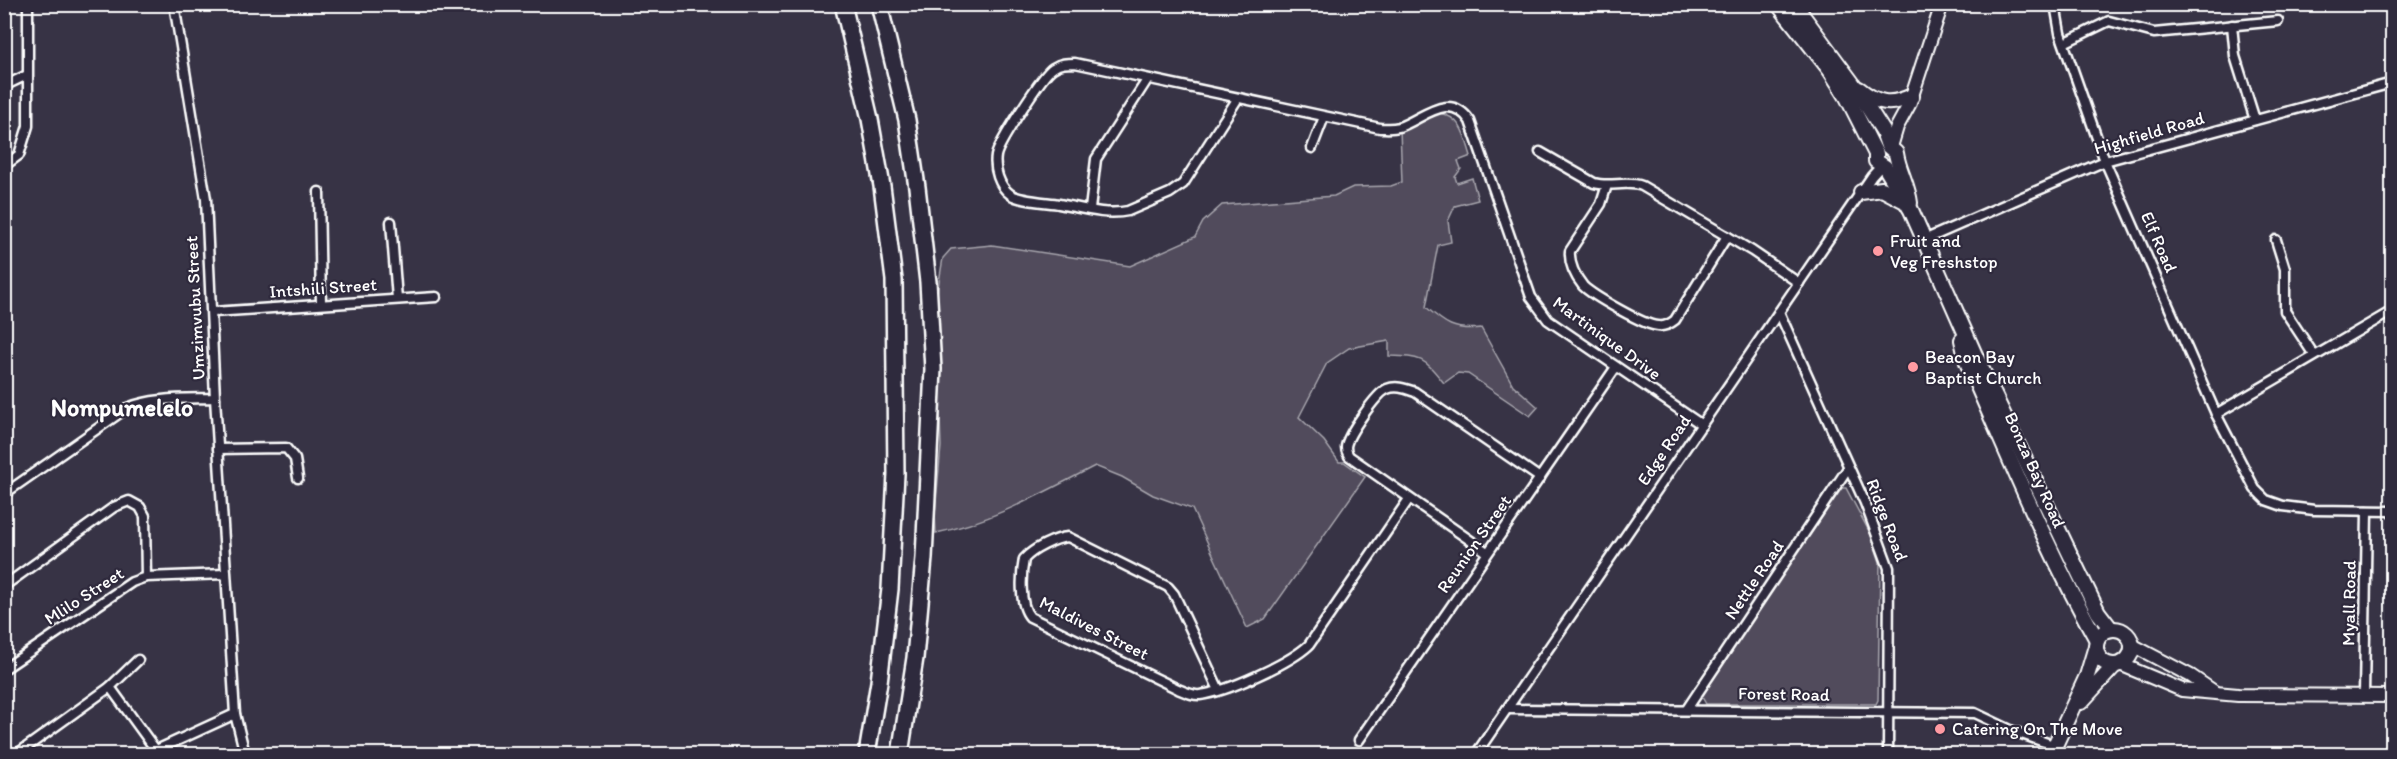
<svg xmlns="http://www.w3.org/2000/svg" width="2397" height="759" viewBox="0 0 2397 759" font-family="Itim,sans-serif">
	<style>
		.green { fill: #514c5c; stroke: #a8a6ae; stroke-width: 1.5 }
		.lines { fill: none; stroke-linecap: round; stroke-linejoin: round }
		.street-casing { stroke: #fff; stroke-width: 13 }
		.secondary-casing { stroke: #fff; stroke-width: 16 }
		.primary-casing { stroke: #fff; stroke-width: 18 }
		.highway-casing { stroke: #fff; stroke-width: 20 }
		.street { stroke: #2f2a3d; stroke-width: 8 }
		.secondary { stroke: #2f2a3d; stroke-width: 12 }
		.primary { stroke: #2f2a3d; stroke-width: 14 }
		.highway { stroke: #2f2a3d; stroke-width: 15 }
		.poi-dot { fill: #ff9aa2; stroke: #2f2a3d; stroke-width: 2 }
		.labels { text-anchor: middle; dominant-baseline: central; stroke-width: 4.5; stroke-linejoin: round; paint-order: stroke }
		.street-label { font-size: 18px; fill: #fff; stroke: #2f2a3d }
		.poi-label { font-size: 18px; fill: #fff; stroke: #2f2a3d; text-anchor: start }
		.district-label { font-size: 24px; font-weight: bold; fill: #fff; stroke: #2f2a3d }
	</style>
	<rect width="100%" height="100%" fill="#373345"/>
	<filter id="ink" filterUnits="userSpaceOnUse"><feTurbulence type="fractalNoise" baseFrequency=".0167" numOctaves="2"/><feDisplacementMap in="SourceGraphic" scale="12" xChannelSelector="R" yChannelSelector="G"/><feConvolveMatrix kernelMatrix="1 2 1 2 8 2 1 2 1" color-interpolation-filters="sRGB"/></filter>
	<g filter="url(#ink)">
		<!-- green -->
		<g class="green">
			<path d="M1439 113C1462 117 1465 137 1471 156L1458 161 1461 169 1455 177 1457 183 1472 178 1478 200 1455 206 1448 221 1451 242 1438 245 1426 307C1445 324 1454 331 1481 328L1513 385 1538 407 1530 416 1468 374 1458 373 1444 383C1423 357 1422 357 1389 356V341L1349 348 1327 363 1299 417 1324 441 1339 462H1344L1365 477 1265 619 1247 628 1192 509 1153 495 1122 477 1095 466C1044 492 992 522 936 533L935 514 941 446 936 300 943 258 951 249 992 245 1130 266 1195 237 1203 222 1222 205 1334 196 1353 187 1391 186 1402 182 1400 129Z"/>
			<polygon points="1842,488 1846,488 1871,535 1880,562 1878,700 1876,704 1706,704 1702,697 1705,688"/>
		</g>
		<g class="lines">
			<!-- street casing -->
			<g class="street-casing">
				<g id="street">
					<polyline points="174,4 206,199 215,398 235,714 245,754"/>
					<polyline points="2055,4 2060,33 2105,161 2216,414 2255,489 2266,500 2283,506 2314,510 2392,511"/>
					<polyline points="4,6 7,4"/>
					<polyline points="2232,25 2235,56 2255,120"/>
					<polyline points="2064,43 2109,21 2154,33 2278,21"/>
					<polyline points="4,86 27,75"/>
					<path d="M1238 98 1183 184 1170 193 1128 211C1106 216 1081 208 1059 204 1047 202 1019 201 1010 194 999 186 994 169 996 156 998 144 1043 74 1053 68 1060 63 1067 63 1075 63L1380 128C1386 128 1392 129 1399 127 1423 119 1449 90 1470 121L1531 297 1548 320 1702 425"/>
					<polyline points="1312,148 1324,117"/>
					<path d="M1540 152 1594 183C1610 188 1626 180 1642 186L1752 251 1799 283"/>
					<polyline points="4,166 19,155 28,126 28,4"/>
					<path d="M1607 185 1601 204 1570 251C1569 263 1575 276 1583 286 1592 295 1645 326 1658 326 1665 327 1670 324 1675 320L1727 236"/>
					<polyline points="319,192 321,304"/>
					<polyline points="1090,209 1096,159 1147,80"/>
					<polyline points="391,222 397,299"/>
					<polyline points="1924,240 2105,161 2392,83"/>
					<polyline points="2276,240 2285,269 2285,311 2314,355"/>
					<polyline points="213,312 436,297"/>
					<polyline points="1779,312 1865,503 1889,568 1888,754"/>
					<polyline points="2216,414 2392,311"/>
					<polyline points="218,449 286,448 295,459 298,478"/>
					<path d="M4 494 127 408C154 397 186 399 215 398"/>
					<path d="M1487 552 1349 456C1347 452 1346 452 1346 447 1347 435 1377 393 1387 389 1397 385 1406 389 1415 392L1540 478"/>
					<polyline points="4,586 114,507 129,501 140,507 145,516 146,577"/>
					<polyline points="4,669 132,582 146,577 225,574"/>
					<polyline points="110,687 155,749"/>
					<path d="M1219 690 1174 594 1168 587 1068 537C1055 538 1033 549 1024 559 1021 574 1019 605 1030 617L1178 689C1185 692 1193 696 1200 695 1227 692 1290 663 1309 645L1409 499"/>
					<polyline points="2364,695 2367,511"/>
					<polyline points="1507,709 1975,713 2013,731 2053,745"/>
					<polyline points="1687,709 1848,468"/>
					<polyline points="1359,740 1616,367"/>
					<polyline points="17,754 110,687 138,660"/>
					<polyline points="148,754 235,714"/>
					<polyline points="1476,754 1872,176 1881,166"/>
				</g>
			</g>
			<!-- secondary casing -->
			<g class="secondary-casing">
				<g id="secondary">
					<polyline points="1891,147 1897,127 1909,105 1942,4"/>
					<polyline points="2132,645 2191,676 2213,691"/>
					<polyline points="2120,664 2182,690 2238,695 2392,696"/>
				</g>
			</g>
			<!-- primary casing -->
			<g class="primary-casing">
				<g id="primary">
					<polyline points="1778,4 1830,70 1847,97 1876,154 1876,161 1885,167 1911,210 1975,355 2080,575 2098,612 2111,629"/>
					<path d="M1794 4 1853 84 1883 131 1888 146 1896 153C1898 169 1908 185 1910 203"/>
					<path d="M1859 89C1877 104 1891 106 1912 96"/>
					<polyline points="1861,192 1882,189 1903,200"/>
					<path d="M1962 340 1967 362C2009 456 2047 551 2097 640"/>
					<circle cx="2114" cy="647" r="18"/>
					<polyline points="2081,702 2115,665"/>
					<polyline points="2051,754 2087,676 2096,646"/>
				</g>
			</g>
			<!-- highway casing -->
			<g class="highway-casing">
				<g id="highway">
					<polyline points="843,4 870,119 882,186 894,280 896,474 890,589 879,682 867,754"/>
					<polyline points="879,4 907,120 917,187 928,282 933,369 924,558 915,658 900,754"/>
				</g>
			</g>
			<!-- street -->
			<use href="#street" class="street"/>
			<!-- secondary -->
			<use href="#secondary" class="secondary"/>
			<!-- primary -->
			<use href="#primary" class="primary"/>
			<!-- highway -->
			<use href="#highway" class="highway"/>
		</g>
	</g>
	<!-- markers -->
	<g class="poi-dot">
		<circle cx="1878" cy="251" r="6"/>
		<circle cx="1913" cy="367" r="6"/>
		<circle cx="1940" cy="729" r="6"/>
	</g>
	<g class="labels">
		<!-- street labels -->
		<g class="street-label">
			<text transform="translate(2149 133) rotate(-16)">Highfield Road</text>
			<text transform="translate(2159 242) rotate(66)">Elf Road</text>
			<text transform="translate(323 288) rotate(-4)">Intshili Street</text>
			<text transform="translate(195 308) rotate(-93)">Umzimvubu Street</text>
			<text transform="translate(1607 338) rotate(36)">Martinique Drive</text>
			<text transform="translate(1664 450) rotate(-56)">Edge Road</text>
			<text transform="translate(2035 470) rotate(66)">Bonza Bay Road</text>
			<text transform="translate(1887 520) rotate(69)">Ridge Road</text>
			<text transform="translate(1474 544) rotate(-55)">Reunion Street</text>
			<text transform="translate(1754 580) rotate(-56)">Nettle Road</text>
			<text transform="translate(84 596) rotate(-33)">Mlilo Street</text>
			<text transform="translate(2349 603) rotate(-89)">Myall Road</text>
			<text transform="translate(1094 628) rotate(27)">Maldives Street</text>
			<text transform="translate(1784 694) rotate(1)">Forest Road</text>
		</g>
		<!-- poi labels -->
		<g class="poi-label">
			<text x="1890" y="241">Fruit and<tspan x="1890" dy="21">Veg Freshstop</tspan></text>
			<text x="1925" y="357">Beacon Bay<tspan x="1925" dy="21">Baptist Church</tspan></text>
			<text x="1952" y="729">Catering On The Move</text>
		</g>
		<!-- district labels -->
		<g class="district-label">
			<text x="122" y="407">Nompumelelo</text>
		</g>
	</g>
	<!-- margin -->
	<rect width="2397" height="759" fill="none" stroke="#2f2a3d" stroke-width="24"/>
	<rect x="12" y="12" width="2373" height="735" fill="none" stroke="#fff" stroke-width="2" filter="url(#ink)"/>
</svg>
